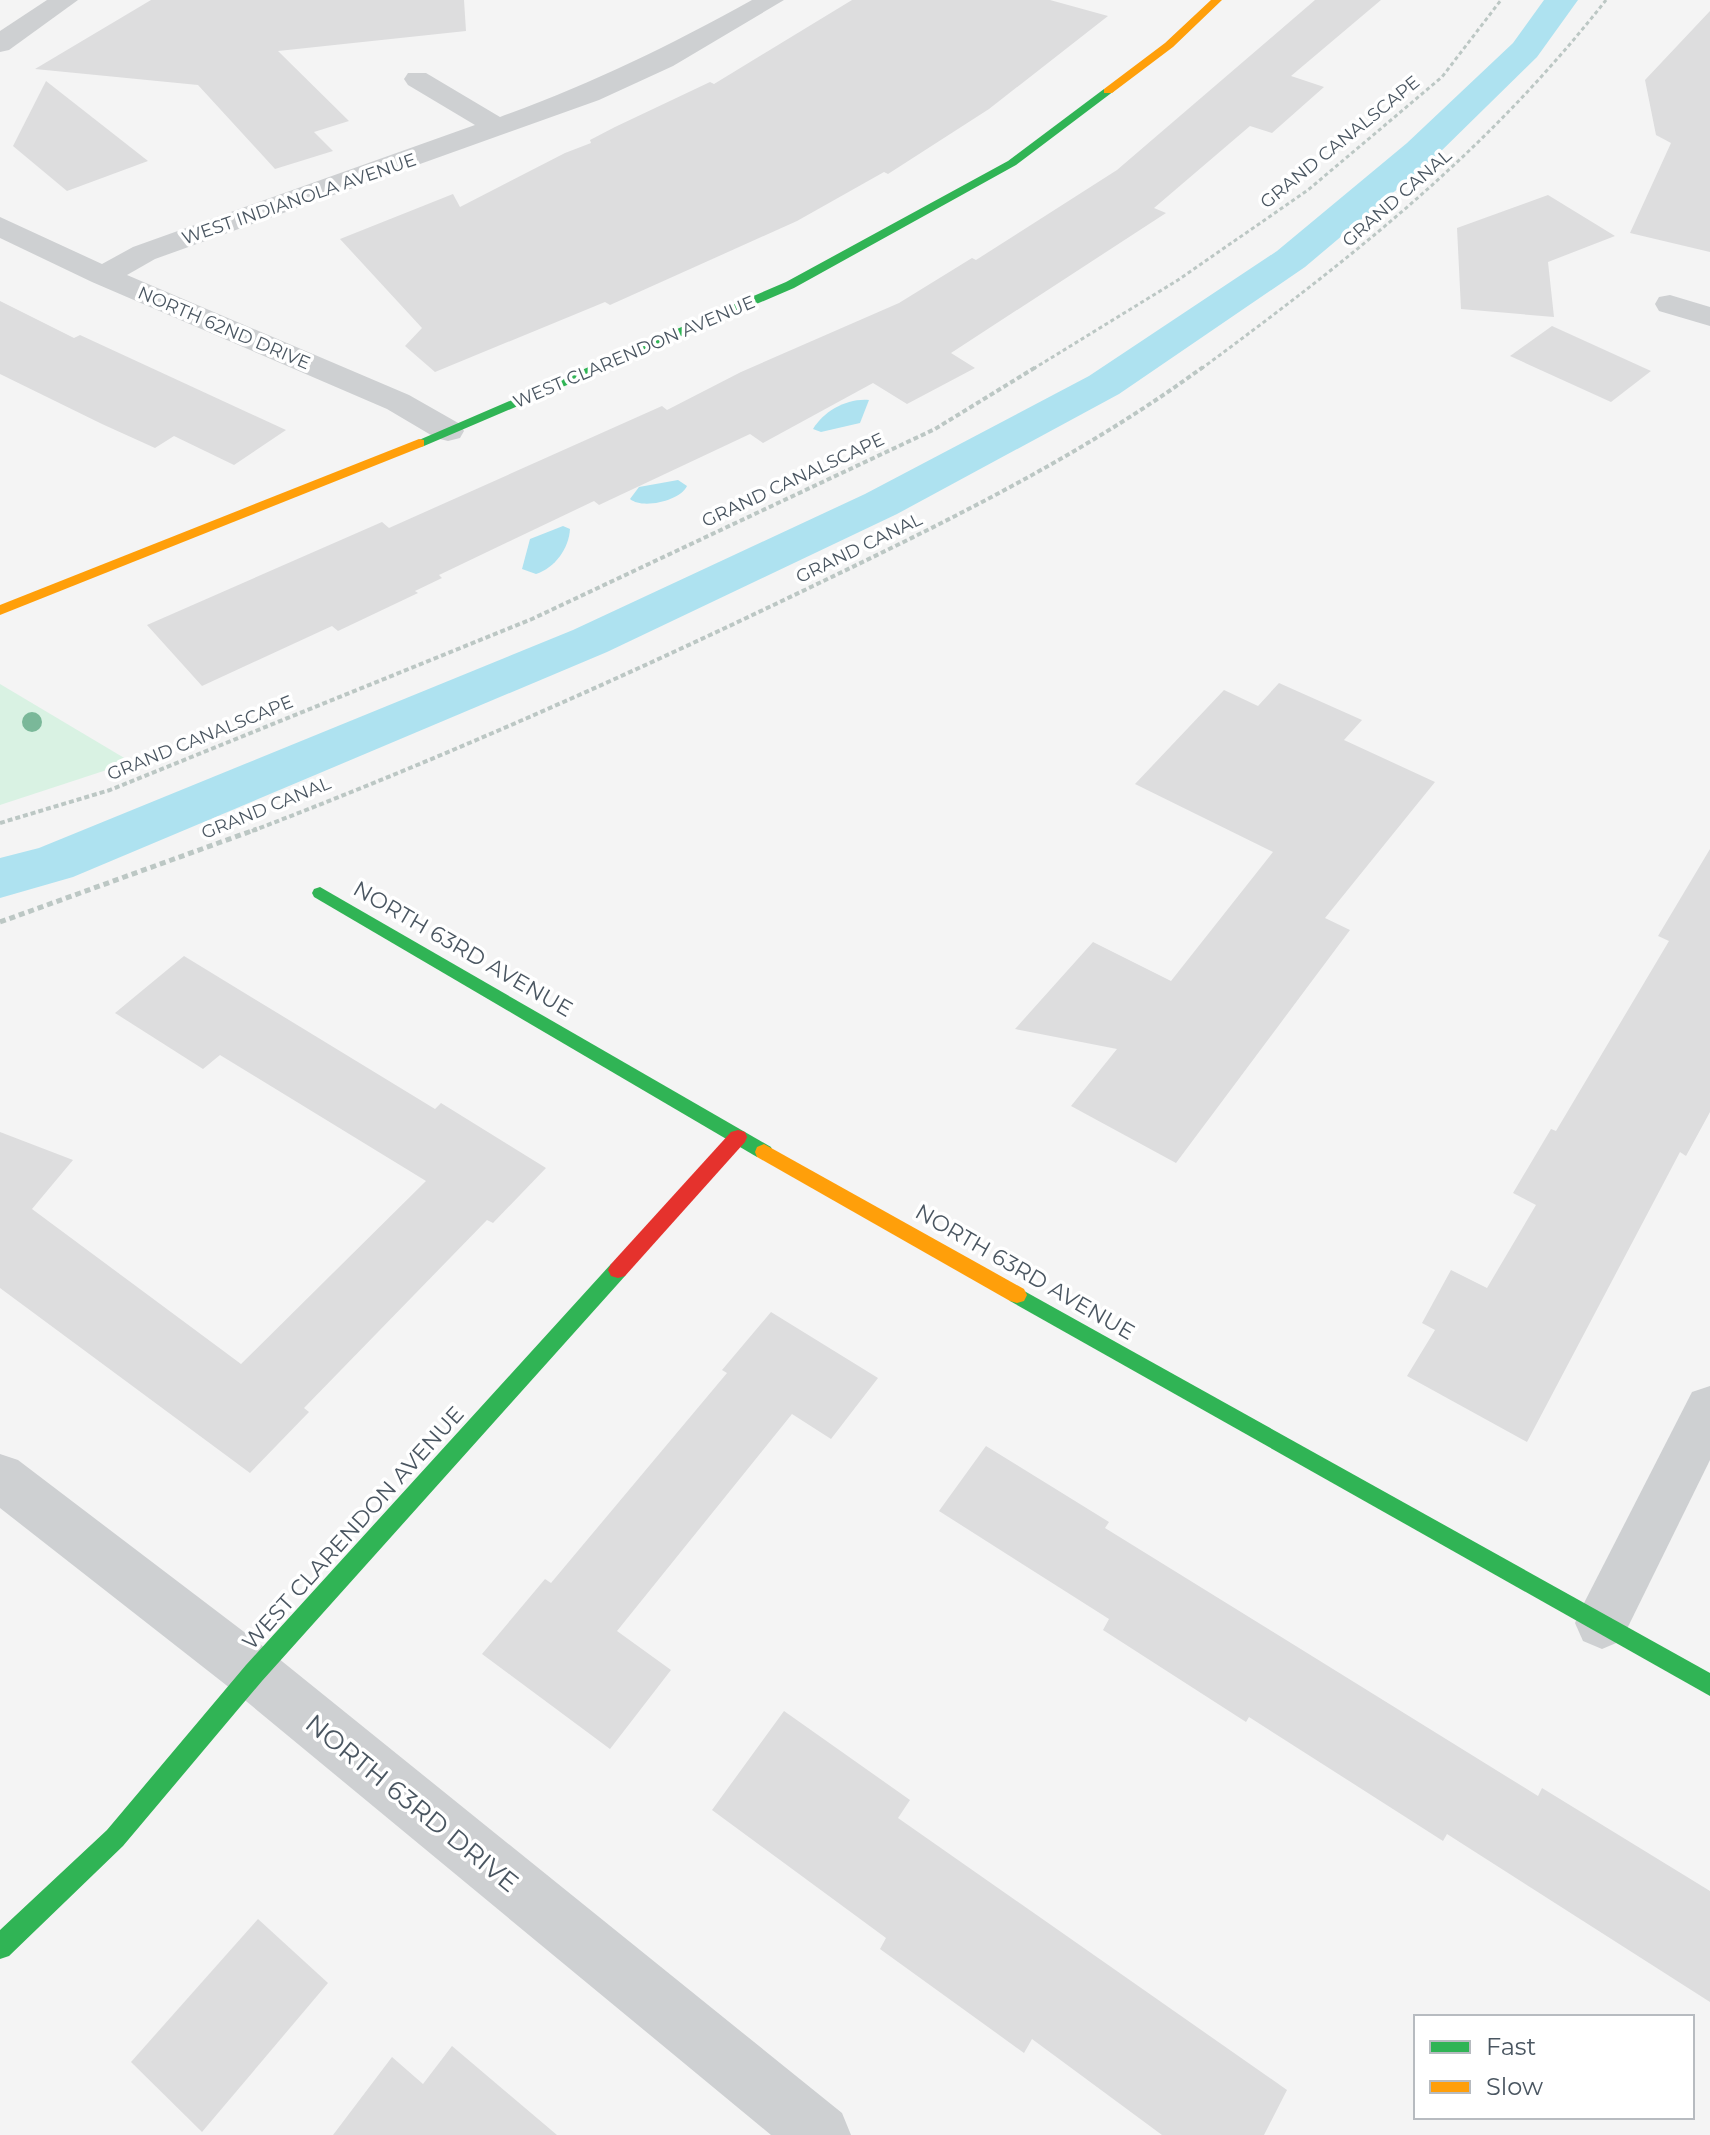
<svg xmlns="http://www.w3.org/2000/svg" width="1710" height="2135" viewBox="0 0 1710 2135" font-family="Montserrat,sans-serif">
	<style>
		.green { fill: #d9f2e3 }
		.water { fill: #aee2f0 }
		.lines { fill: none; stroke-linecap: round; stroke-linejoin: round }
		.canal { fill: #aee2f0; fill-rule: evenodd }
		.building { fill: #ddddde }
		.path-far2 { stroke: #bcc7c4; stroke-width: 3; stroke-dasharray: 4 3; stroke-linecap: butt }
		.path-far1 { stroke: #bcc7c4; stroke-width: 4; stroke-dasharray: 5 3; stroke-linecap: butt }
		.path { stroke: #bcc7c4; stroke-width: 5; stroke-dasharray: 6 4; stroke-linecap: butt }
		.street { fill: #ced0d2; fill-rule: evenodd }
		.fast { fill: #30b455; fill-rule: evenodd }
		.slow { fill: #ff9f0a; fill-rule: evenodd }
		.jam { fill: #e5322d; fill-rule: evenodd }
		.tree { fill: #7ab899 }
		.labels { text-anchor: middle; dominant-baseline: central; stroke-width: 7; stroke-linejoin: round; paint-order: stroke }
		.far-street-label { font-size: 18px; fill: #4a5661; stroke: #fff }
		.street-label { font-size: 22px; fill: #4a5661; stroke: #fff }
		.near-street-label { font-size: 26px; fill: #4a5661; stroke: #fff }
	</style>
	<rect width="100%" height="100%" fill="#f4f4f4"/>
	<!-- green -->
	<polygon class="green" points="0,684 131,762 0,805"/>
	<!-- water -->
	<g class="water">
		<path d="M869 400 860 423 821 432 813 429C824 411 847 398 869 400Z"/>
		<path d="M678 480 687 486C681 500 643 510 630 499L639 487Z"/>
		<path d="M563 526 570 529C569 548 555 568 536 574L522 569 530 539Z"/>
	</g>
	<g class="lines">
		<!-- canal -->
		<polygon class="canal" points="1544,0 1578,0 1537,57 1433,159 1305,267 1119,394 897,514 607,652 73,877 0,898 0,858 39,848 573,630 865,494 1089,376 1277,251 1407,143 1513,43"/>
	</g>
	<!-- building -->
	<g class="building">
		<polygon points="151,0 464,0 466,31 278,51 349,121 314,132 333,151 275,169 198,85 35,69"/>
		<polygon points="852,0 1050,0 1108,16 989,109 888,174 884,172 797,221 610,305 605,302 435,372 405,346 422,328 340,239 453,194 460,207 565,153 591,143 590,140 615,127 710,82 714,84"/>
		<polygon points="1315,0 1381,0 1291,76 1324,87 1272,133 1250,126 1154,208 1166,213 951,353 975,368 907,404 873,383 763,443 750,434 599,505 594,501 439,575 442,578 415,591 418,593 338,631 332,626 202,686 147,625 382,522 389,528 662,406 667,410 741,372 899,303 972,258 976,260 1117,170"/>
		<polygon points="1710,11 1710,252 1630,233 1671,143 1656,135 1645,80"/>
		<polygon points="46,81 148,161 67,191 13,146"/>
		<polygon points="1548,195 1615,236 1548,262 1554,317 1461,309 1457,228"/>
		<polygon points="0,301 74,338 80,335 286,430 234,465 174,436 155,448 102,424 0,374"/>
		<polygon points="1552,326 1651,371 1611,402 1510,356"/>
		<polygon points="1279,683 1362,720 1344,740 1435,782 1325,918 1350,930 1176,1163 1071,1106 1117,1049 1015,1029 1093,942 1171,981 1273,852 1135,784 1224,690 1258,706"/>
		<polygon points="1710,849 1710,1112 1686,1156 1680,1152 1527,1442 1407,1376 1435,1330 1422,1323 1451,1270 1487,1288 1536,1205 1513,1193 1551,1129 1556,1131 1669,941 1658,936"/>
		<polygon points="184,956 435,1109 441,1103 546,1168 493,1223 487,1220 304,1408 309,1412 250,1473 0,1288 0,1132 73,1160 32,1209 241,1364 426,1181 220,1055 203,1069 115,1013"/>
		<polygon points="771,1312 878,1378 831,1439 792,1414 617,1631 671,1670 610,1749 482,1654 545,1579 551,1583 727,1373 722,1370"/>
		<polygon points="986,1446 1109,1522 1105,1528 1538,1796 1542,1788 1710,1891 1710,2002 1447,1834 1443,1841 1249,1717 1246,1722 1103,1630 1109,1619 939,1511"/>
		<polygon points="784,1711 910,1800 898,1818 1287,2090 1264,2135 1162,2135 1032,2039 1024,2053 880,1949 886,1938 712,1810"/>
		<polygon points="258,1919 328,1983 202,2132 131,2062"/>
		<polygon points="452,2046 557,2135 333,2135 392,2057 423,2084"/>
	</g>
	<g class="lines">
		<!-- path-far2 -->
		<g class="path-far2">
			<polyline points="1033,369 1178,280 1308,190 1442,77 1501,0"/>
			<path d="M1201 369C1355 255 1486 153 1606 0"/>
		</g>
		<!-- path-far1 -->
		<g class="path-far1">
			<polyline points="0,823 110,790 532,619 935,429 1036,367"/>
			<path d="M252 831C443 758 629 675 813 586 946 522 1083 455 1203 367"/>
		</g>
		<!-- path -->
		<polyline class="path" points="0,922 257,829"/>
		<!-- street -->
		<g class="street">
			<polygon points="47,0 78,0 9,50 0,52 0,31"/>
			<path d="M752 0H784L673 66 599 100 155 259 127 275 409 395 460 424 464 431 460 438 448 441 436 438 387 409 92 282 0 238V217L102 264 133 247 475 125 408 85 404 79 408 73H426L500 117C591 84 667 47 752 0Z"/>
			<polygon points="1670,295 1710,307 1710,326 1659,311 1655,304 1659,297"/>
			<polygon points="1710,1386 1710,1460 1621,1641 1602,1649 1583,1641 1575,1623 1583,1605 1692,1392"/>
			<polygon points="0,1454 18,1460 273,1654 842,2113 851,2135 771,2135 235,1692 0,1508"/>
		</g>
		<!-- fast -->
		<g class="fast">
			<polygon points="1104,89 1114,91 1016,165 794,288 424,446 419,447 412,443 786,282 1008,161"/>
			<polygon points="320,887 771,1147 773,1152 771,1157 757,1157 314,897 312,893 314,889"/>
			<polygon points="618,1262 625,1264 628,1270 625,1276 262,1681 123,1846 9,1956 0,1959 0,1930 107,1830 246,1665 611,1264"/>
			<polygon points="1017,1287 1710,1673 1710,1696 1010,1301 1007,1295 1010,1289"/>
		</g>
		<!-- slow -->
		<g class="slow">
			<polygon points="1211,0 1222,0 1173,47 1112,93 1104,93 1104,89 1165,43"/>
			<polygon points="419,439 424,440 424,446 0,615 0,605"/>
			<polygon points="764,1144 1024,1289 1027,1295 1024,1301 1017,1303 1010,1301 757,1157 755,1152 757,1147"/>
		</g>
		<!-- jam -->
		<polygon class="jam" points="738,1130 745,1132 747,1137 745,1142 625,1276 618,1278 611,1276 608,1270 611,1264 731,1132"/>
	</g>
	<!-- trees -->
	<circle class="tree" cx="32" cy="722" r="10"/>
	<g class="labels">
		<!-- far-street labels -->
		<g class="far-street-label">
			<text transform="translate(1340 142) rotate(-39)">GRAND CANALSCAPE</text>
			<text transform="translate(1397 198) rotate(-41)">GRAND CANAL</text>
			<text transform="translate(299 199) rotate(-19)">WEST INDIANOLA AVENUE</text>
			<text transform="translate(224 328) rotate(23)">NORTH 62ND DRIVE</text>
			<text transform="translate(634 352) rotate(-23)">WEST CLARENDON AVENUE</text>
			<text transform="translate(793 480) rotate(-25)">GRAND CANALSCAPE</text>
			<text transform="translate(859 548) rotate(-26)">GRAND CANAL</text>
			<text transform="translate(200 738) rotate(-22)">GRAND CANALSCAPE</text>
			<text transform="translate(266 808) rotate(-22)">GRAND CANAL</text>
		</g>
		<!-- street labels -->
		<g class="street-label">
			<text transform="translate(463 949) rotate(30)">NORTH 63RD AVENUE</text>
			<text transform="translate(1025 1272) rotate(30)">NORTH 63RD AVENUE</text>
			<text transform="translate(353 1528) rotate(-48)">WEST CLARENDON AVENUE</text>
		</g>
		<!-- near-street labels -->
		<g class="near-street-label">
			<text transform="translate(412 1803) rotate(39)">NORTH 63RD DRIVE</text>
		</g>
	</g>
	<!-- legend -->
	<rect x="1414" y="2015" width="280" height="104" fill="#ffffff" stroke="#b7bbc0" stroke-width="2"/>
	<rect x="1430" y="2041" width="40" height="12" fill="#30b455" stroke="#b7bbc0" stroke-width="2"/>
	<text x="1486" y="2055" font-size="24" fill="#4a5661">Fast</text>
	<rect x="1430" y="2081" width="40" height="12" fill="#ff9f0a" stroke="#b7bbc0" stroke-width="2"/>
	<text x="1486" y="2095" font-size="24" fill="#4a5661">Slow</text>
</svg>
